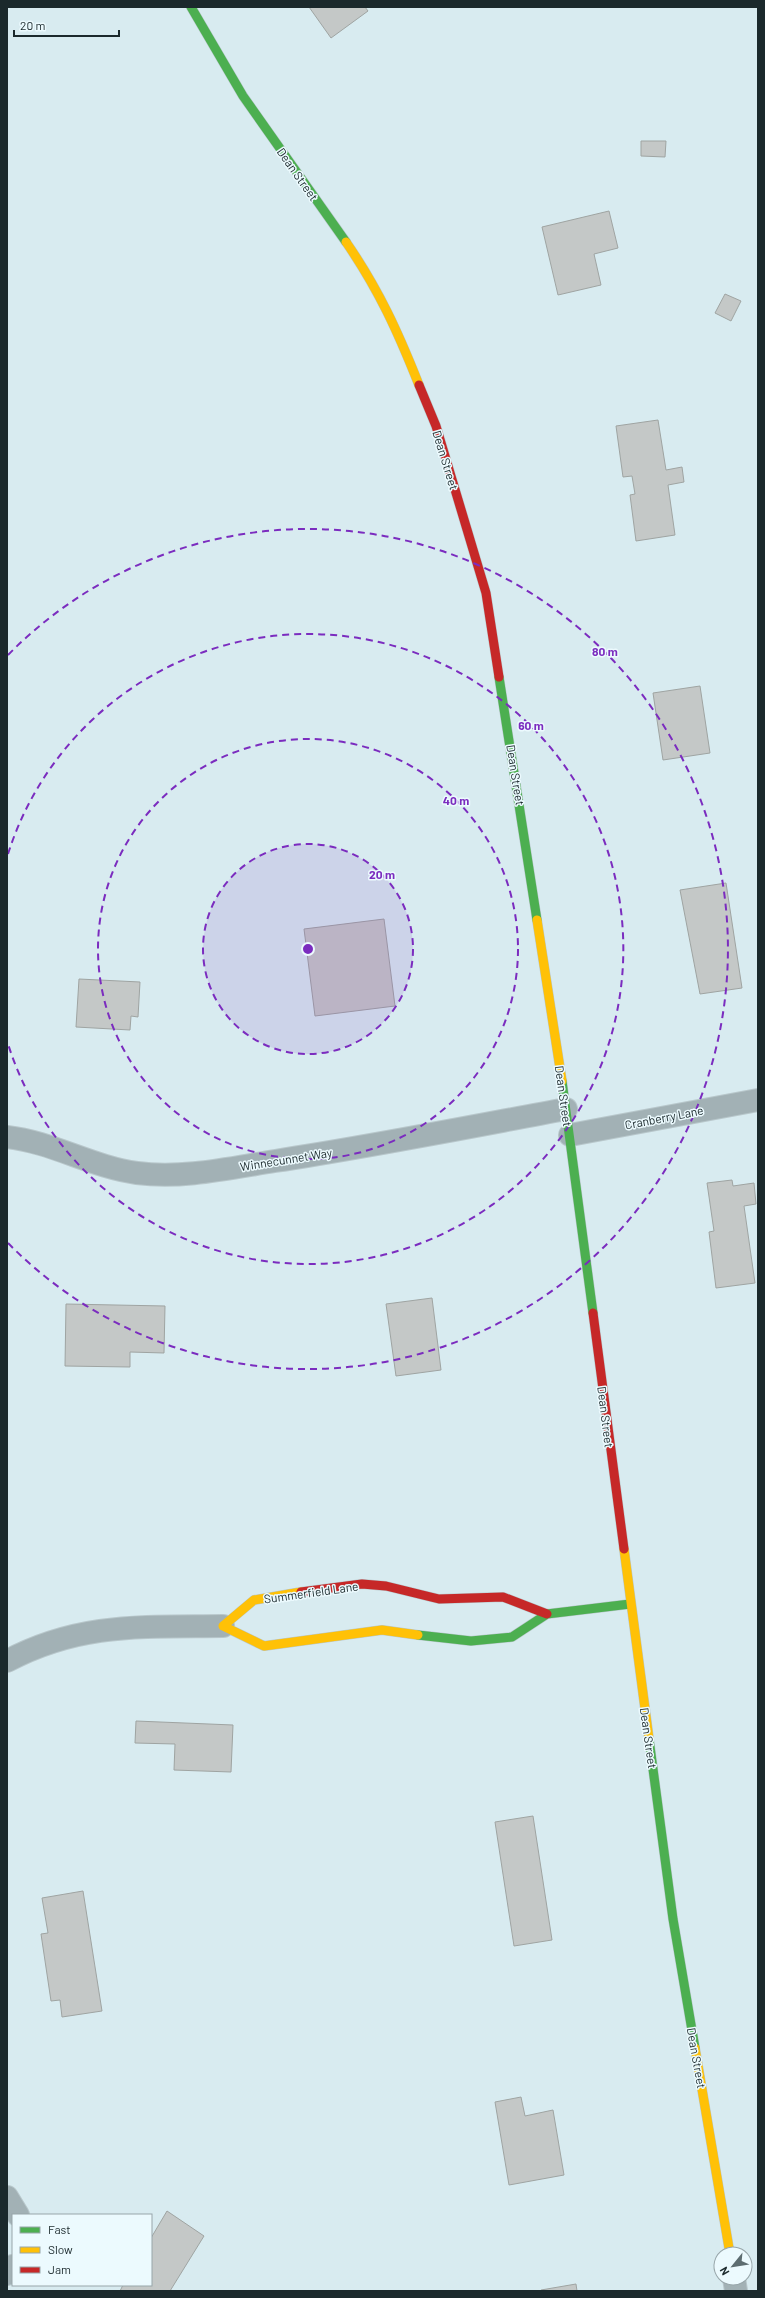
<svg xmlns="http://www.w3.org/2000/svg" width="765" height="2298" viewBox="0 0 765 2298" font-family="Barlow,sans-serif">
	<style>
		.building { fill: #c4c8c7; stroke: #9fa4a2 }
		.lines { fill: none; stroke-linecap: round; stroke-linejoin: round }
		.street-casing { stroke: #b8c7cb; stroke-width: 24 }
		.fast-casing { stroke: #b8c7cb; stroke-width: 10 }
		.slow-casing { stroke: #b8c7cb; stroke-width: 10 }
		.jam-casing { stroke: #b8c7cb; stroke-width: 10 }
		.street { stroke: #a2b1b5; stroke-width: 22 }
		.fast { stroke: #4caf50; stroke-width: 9 }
		.slow { stroke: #ffc107; stroke-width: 9 }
		.jam { stroke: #c62828; stroke-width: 9 }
		.ring { fill: none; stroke: #7b2cbf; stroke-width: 2; stroke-dasharray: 7 5 }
		.labels { text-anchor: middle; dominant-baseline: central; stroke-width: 3; stroke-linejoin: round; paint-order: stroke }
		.street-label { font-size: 12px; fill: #1b292c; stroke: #ecfafe }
		.centre { fill: #7b2cbf; stroke: #ecfafe; stroke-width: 2 }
		.ring-label { font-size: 12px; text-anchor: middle; font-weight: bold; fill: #7b2cbf; stroke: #ecfafe; stroke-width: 3; stroke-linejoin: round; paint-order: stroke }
	</style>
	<rect width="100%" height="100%" fill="#d8ebf0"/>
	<!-- building -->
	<g class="building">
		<polygon points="309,7 365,7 368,11 331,38"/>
		<polygon points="641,141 666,141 665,157 641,156"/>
		<polygon points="609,211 618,248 594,254 601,285 558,295 542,227"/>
		<polygon points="725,294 741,301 731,321 715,313"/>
		<polygon points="658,420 666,470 682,467 684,482 668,485 675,535 636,541 630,495 635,494 632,476 623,477 616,426"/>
		<polygon points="700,686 710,753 663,760 653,693"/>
		<polygon points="726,883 742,988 700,994 680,890"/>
		<polygon points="384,919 395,1006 315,1016 304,929"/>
		<polygon points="79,979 140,982 138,1017 131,1016 130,1030 76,1027"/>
		<polygon points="732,1180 733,1186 754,1183 756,1204 744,1206 755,1283 716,1288 709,1232 714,1231 707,1183"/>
		<polygon points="432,1298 441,1370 396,1376 386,1304"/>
		<polygon points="66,1304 165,1306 164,1353 130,1352 130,1367 65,1366"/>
		<polygon points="136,1721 233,1725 231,1772 174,1770 175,1744 135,1743"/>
		<polygon points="533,1816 552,1940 514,1946 495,1822"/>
		<polygon points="83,1891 102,2011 62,2017 60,2000 51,2001 41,1934 48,1933 42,1898"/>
		<polygon points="521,2097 525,2116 553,2110 564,2175 509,2185 495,2102"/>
		<polygon points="167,2211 204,2236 170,2291 120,2291 123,2285 151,2285 151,2238"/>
		<polygon points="576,2284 577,2291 541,2291 541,2290"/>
	</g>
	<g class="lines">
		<!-- street casing -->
		<g class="street-casing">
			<g id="street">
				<polyline points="570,1135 758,1100"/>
				<path d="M7 1137C52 1142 92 1167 137 1173 183 1179 230 1168 275 1161 373 1146 469 1127 566 1109"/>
				<path d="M7 1661C80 1622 144 1627 223 1626"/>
				<polyline points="7,2197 18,2215"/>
				<polyline points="7,2274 13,2266"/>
				<polyline points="734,2278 736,2291"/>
			</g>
		</g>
		<!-- fast casing -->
		<g class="fast-casing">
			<g id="fast">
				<polyline points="191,7 243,96 346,242"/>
				<polyline points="499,677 537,920"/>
				<polyline points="562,1081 593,1313"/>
				<polyline points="418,1635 471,1641 512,1637 547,1614 630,1604"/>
				<polyline points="649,1739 673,1919 695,2048"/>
			</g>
		</g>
		<!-- slow casing -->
		<g class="slow-casing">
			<g id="slow">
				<path d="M346 242C379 290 398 332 419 385"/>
				<polyline points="537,920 562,1081"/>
				<polyline points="624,1549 649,1739"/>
				<polyline points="301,1592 254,1600 223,1626 264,1646 382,1630 418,1635"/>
				<polyline points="695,2048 730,2254"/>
			</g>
		</g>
		<!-- jam casing -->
		<g class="jam-casing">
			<g id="jam">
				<polyline points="419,385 436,426 486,593 499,677"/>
				<polyline points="593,1313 624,1549"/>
				<polyline points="301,1592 362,1584 386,1586 439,1599 503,1597 547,1614"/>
			</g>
		</g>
		<!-- street -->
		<use href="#street" class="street"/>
		<!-- fast -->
		<use href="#fast" class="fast"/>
		<!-- slow -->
		<use href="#slow" class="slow"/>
		<!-- jam -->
		<use href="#jam" class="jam"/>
	</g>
	<!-- distance rings -->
	<circle cx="308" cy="949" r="105" fill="#7b2cbf" fill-opacity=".12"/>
	<g class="ring">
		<circle cx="308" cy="949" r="105"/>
		<circle cx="308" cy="949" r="210"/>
		<path d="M8 854A315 315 0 1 1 8 1044"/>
		<path d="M8 655A420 420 0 1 1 8 1243"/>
	</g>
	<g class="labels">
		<!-- street labels -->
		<g class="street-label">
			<text transform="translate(298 174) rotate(55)">Dean Street</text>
			<text transform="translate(446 460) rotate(73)">Dean Street</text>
			<text transform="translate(516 775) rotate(81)">Dean Street</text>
			<text transform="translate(564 1096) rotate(82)">Dean Street</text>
			<text transform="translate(664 1117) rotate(-11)">Cranberry Lane</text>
			<text transform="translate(286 1159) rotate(-9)">Winnecunnet Way</text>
			<text transform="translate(606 1417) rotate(83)">Dean Street</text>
			<text transform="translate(311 1592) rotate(-8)">Summerfield Lane</text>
			<text transform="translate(649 1738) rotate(82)">Dean Street</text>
			<text transform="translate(697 2058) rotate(80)">Dean Street</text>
		</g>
	</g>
	<circle cx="308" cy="949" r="6" class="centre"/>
	<g class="ring-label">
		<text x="605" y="656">80 m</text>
		<text x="531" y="730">60 m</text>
		<text x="456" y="805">40 m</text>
		<text x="382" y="879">20 m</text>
	</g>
	<!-- border -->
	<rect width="765" height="2298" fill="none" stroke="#1b292c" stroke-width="16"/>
	<!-- legend -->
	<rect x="12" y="2214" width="140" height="72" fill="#ecfafe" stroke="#98a6aa"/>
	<rect x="20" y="2227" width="20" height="6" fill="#4caf50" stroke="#98a6aa"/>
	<text x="48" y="2234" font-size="12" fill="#1b292c">Fast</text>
	<rect x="20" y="2247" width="20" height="6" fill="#ffc107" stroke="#98a6aa"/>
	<text x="48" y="2254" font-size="12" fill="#1b292c">Slow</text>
	<rect x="20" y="2267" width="20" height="6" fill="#c62828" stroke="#98a6aa"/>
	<text x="48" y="2274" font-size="12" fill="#1b292c">Jam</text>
	<!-- north arrow -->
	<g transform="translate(733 2266) rotate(240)"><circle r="19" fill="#ecfafe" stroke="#98a6aa"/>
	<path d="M0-3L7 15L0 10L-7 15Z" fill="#5d6d71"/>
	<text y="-6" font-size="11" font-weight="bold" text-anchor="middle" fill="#1b292c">N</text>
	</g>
	<!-- scale -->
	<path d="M14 30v6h105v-6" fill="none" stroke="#1b292c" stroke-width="2"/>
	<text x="20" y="30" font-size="12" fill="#1b292c" stroke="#ecfafe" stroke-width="3" paint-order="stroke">20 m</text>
</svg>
